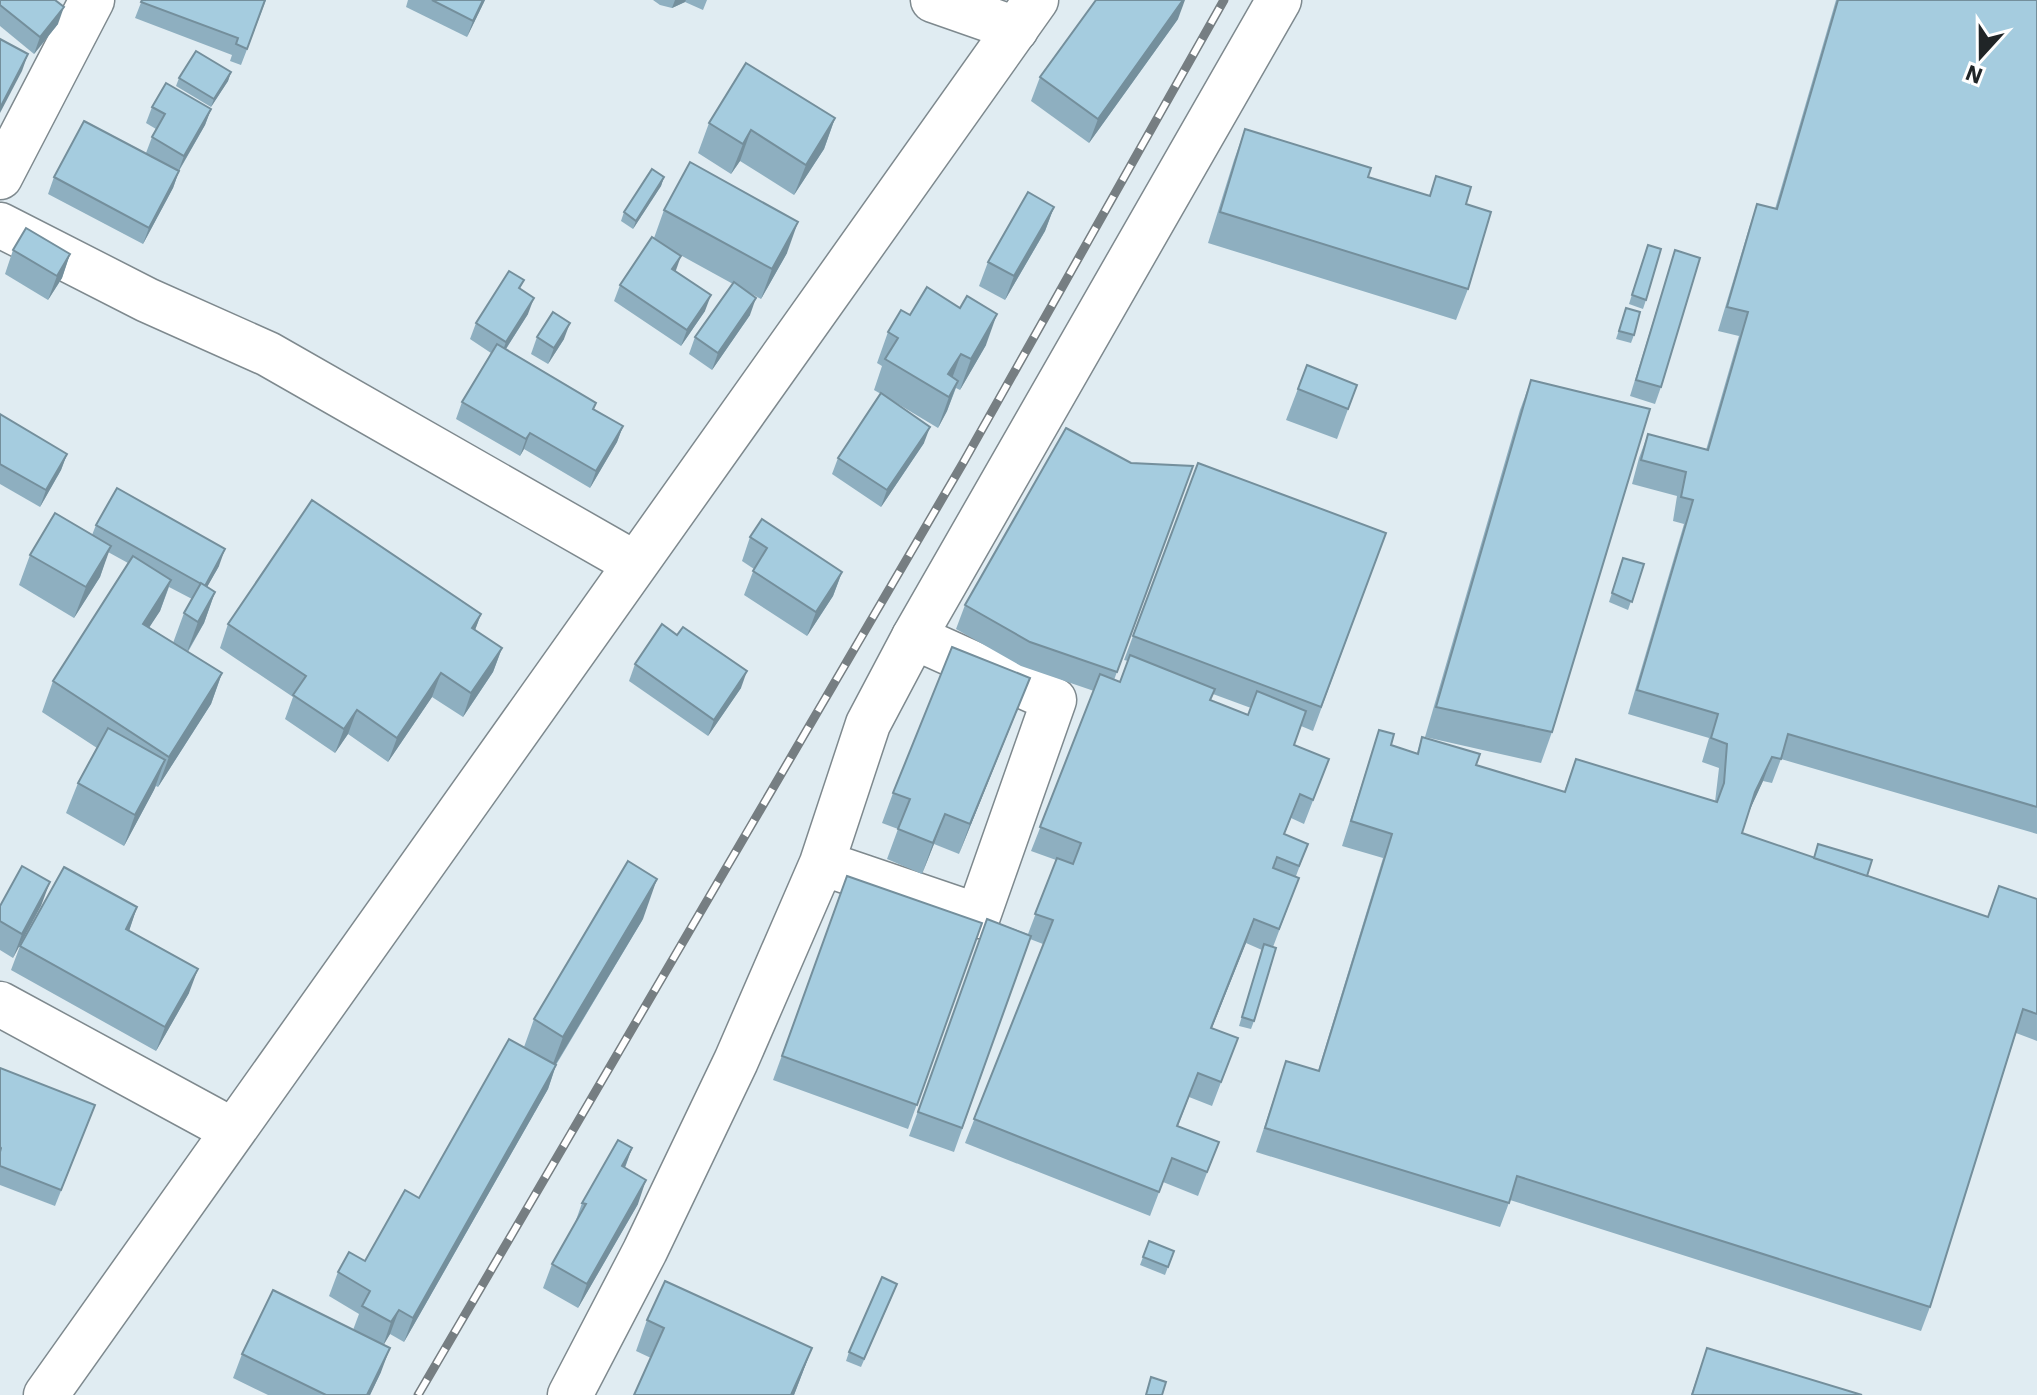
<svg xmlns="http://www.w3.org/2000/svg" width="2037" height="1395" viewBox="0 0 2037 1395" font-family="'IBM Plex Sans',sans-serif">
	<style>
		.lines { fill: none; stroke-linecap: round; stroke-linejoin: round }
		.minor-casing { stroke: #7e898e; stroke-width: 47 }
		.minor { stroke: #fff; stroke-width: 44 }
		.rail-casing { stroke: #767e82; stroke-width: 9 }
		.rail { stroke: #fff; stroke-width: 6; stroke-dasharray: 18; stroke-linecap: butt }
		.wall { fill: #8eafc0; fill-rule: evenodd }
		.shaded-wall { fill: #748f9c }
		.building { fill: #a5ccdf; stroke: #748f9c; stroke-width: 2 }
	</style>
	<rect width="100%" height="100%" fill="#e0ecf2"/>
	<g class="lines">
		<!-- minor casing -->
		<g class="minor-casing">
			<g id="minor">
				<polyline points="933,0 1016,29"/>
				<polyline points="0,177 92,0"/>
				<polyline points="0,225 147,300 268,354 634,563"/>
				<polyline points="914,637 1279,0"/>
				<polyline points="0,1004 232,1130"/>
				<polyline points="46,1395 1036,0"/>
				<polyline points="570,1395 645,1251 736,1061 822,863 868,724 914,637 1054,700 978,916 822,863"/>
			</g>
		</g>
		<!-- minor -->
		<use href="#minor" class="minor"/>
		<!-- rail casing -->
		<g class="rail-casing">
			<polyline id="rail" points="418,1395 963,463 1224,0"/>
		</g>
		<!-- rail -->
		<use href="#rail" class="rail"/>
	</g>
	<!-- wall -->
	<g class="wall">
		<polygon points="0,0 58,24 34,54 0,26"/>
		<polygon points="142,0 266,0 241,65 230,61 232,55 135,18"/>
		<polygon points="408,0 485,0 467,37 406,7"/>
		<polygon points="653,0 707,0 703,10 685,2 672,8 660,5"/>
		<polygon points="1836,0 2037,0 2037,834 1781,759 1772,783 1763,781 1749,811 1742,833 1988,917 2037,899 2037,1041 2016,1033 1930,1307 1921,1331 1510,1200 1500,1227 1256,1152 1286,1061 1318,1071 1383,858 1342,846 1379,730 1391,745 1417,753 1422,737 1476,765 1564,792 1576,759 1715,802 1719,768 1702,762 1709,738 1628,714 1684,524 1673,521 1677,496 1632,484 1639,458 1648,434 1706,450 1739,336 1718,331 1749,228 1757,204 1775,209"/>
		<polygon points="1178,19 1089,143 1031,101 1040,77"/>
		<polygon points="231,72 228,81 211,107 176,86 179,78"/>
		<polygon points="152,107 211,109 205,125 179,171 173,188 143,244 48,194 54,177 146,153 152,137 156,129 146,123"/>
		<polygon points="835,118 824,149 794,195 740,161 731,174 698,153 709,123"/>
		<polygon points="1245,129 1368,177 1429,196 1436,176 1466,204 1468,289 1456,320 1208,243 1234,160"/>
		<polygon points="664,177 661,186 633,229 621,221 624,212"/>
		<polygon points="1054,207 1045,231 1005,300 979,286 988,262"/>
		<polygon points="664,210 787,253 761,299 748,292 750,315 712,370 689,354 695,337 733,284 673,251 676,271 705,311 681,346 614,301 620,285 654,238"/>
		<polygon points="13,250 70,254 62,278 48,300 5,274"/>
		<polygon points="1675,250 1661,387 1655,404 1630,396"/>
		<polygon points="1645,253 1646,300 1643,309 1629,304"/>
		<polygon points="524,280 520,289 528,314 506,349 596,403 594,409 623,426 617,442 590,488 524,449 520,456 456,419 462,402 491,353 470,339 476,323"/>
		<polygon points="960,308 986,345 960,390 956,388 947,411 938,428 893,401 924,443 881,507 832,474 838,458 881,394 874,390 882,366 877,363 888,332 910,315"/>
		<polygon points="1626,308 1634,335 1631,343 1616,339"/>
		<polygon points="537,337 564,339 548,364 531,354"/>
		<polygon points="1307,365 1357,385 1337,439 1286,420"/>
		<polygon points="1531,380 1552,732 1541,763 1425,737 1520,410"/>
		<polygon points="0,414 67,454 61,470 40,507 0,484"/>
		<path d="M1131 463 1193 466 1114 680 1120 682 1128 661 1124 660 1198 463 1386 533 1313 731 1301 726 1294 745 1329 759 1304 824 1291 818 1284 835 1308 844 1296 876 1299 878 1273 947 1254 1021 1251 1029 1239 1026 1262 950 1246 943 1212 1028 1238 1038 1212 1106 1189 1097 1178 1126 1219 1142 1198 1196 1163 1182 1150 1216 965 1143 1043 944 1030 939 954 1152 909 1136 987 919 1028 934 1056 860 1031 851 1094 691 1021 666 956 629 965 605ZM1213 694 1251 708 1248 715 1210 700Z"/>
		<path d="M96 525 219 566 207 587 215 592 204 623 188 652 222 673 211 704 158 787 156 786 124 846 66 813 78 783 97 748 42 712 53 681 128 563 108 552 100 577 74 618 19 585 30 555 92 535ZM169 587 192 599 184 613 173 643 149 627 160 611Z"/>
		<polygon points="750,537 842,572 833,596 807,636 744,595 754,569 742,561"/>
		<polygon points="1623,558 1644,564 1628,610 1609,602"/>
		<polygon points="481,614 475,630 502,648 493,672 463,717 432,697 388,762 348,734 335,753 285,719 293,697 220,648 228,624"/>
		<polygon points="635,664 741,688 708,736 629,681"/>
		<polygon points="1018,708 959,854 934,844 922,874 887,859 898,829 882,823 893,793"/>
		<polygon points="847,876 982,923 908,1129 773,1080"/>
		<polygon points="50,882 13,958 0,950 0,906"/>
		<polygon points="137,907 129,931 189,993 156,1051 11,970 20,946"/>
		<polygon points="643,919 556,1065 548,1089 404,1342 390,1334 383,1345 381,1372 370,1395 268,1395 233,1378 242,1354 353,1330 359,1314 329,1296 338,1272 365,1261 419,1198 524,1047 534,1019"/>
		<polygon points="0,1068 95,1105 55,1206 0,1185"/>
		<polygon points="632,1148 625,1168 638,1204 578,1308 543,1288 552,1264 575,1223 582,1203"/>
		<polygon points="1149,1241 1174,1251 1165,1275 1140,1265"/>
		<polygon points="894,1292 861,1367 846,1361 849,1352"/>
		<polygon points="647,1320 812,1348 794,1395 634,1395 651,1358 636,1351"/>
		<polygon points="1707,1348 1862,1395 1691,1395"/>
	</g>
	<!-- shaded-wall -->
	<g class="shaded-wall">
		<polygon points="483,0 485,0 467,37 473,21"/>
		<polygon points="675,0 686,0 685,2 672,8"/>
		<polygon points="1183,0 1185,0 1178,19 1089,143 1098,119"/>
		<polygon points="64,7 58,24 34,54 40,37"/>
		<polygon points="28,54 22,71 0,113 0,108"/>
		<polygon points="231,72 228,81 211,107 214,99"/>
		<polygon points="211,109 205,125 178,172 184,156"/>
		<polygon points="835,118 824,149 794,195 806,165"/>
		<polygon points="751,130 740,161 731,174 743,144"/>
		<polygon points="179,171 173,188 143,244 149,228"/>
		<polygon points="664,177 661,186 633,229 636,221"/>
		<polygon points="1054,207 1045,231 1005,300 1014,276"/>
		<polygon points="798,222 787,253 761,299 772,269"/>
		<polygon points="70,254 62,278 48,300 57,276"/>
		<polygon points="681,256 675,273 672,269"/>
		<polygon points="711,295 705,311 681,346 687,330"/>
		<polygon points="534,298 528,314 500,358 506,342"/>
		<polygon points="756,298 750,315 712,370 718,353"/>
		<polygon points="997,314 986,345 960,390 971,359"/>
		<polygon points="570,323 564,339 548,364 554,348"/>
		<polygon points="961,354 950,384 948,374"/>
		<polygon points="958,381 947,411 938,428 949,397"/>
		<polygon points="623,426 617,442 590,488 596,471"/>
		<polygon points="930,427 924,443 881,507 887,490"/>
		<polygon points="530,433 524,449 520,456 526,439"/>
		<polygon points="67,454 61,470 40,507 46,490"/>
		<polygon points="111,546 100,577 74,618 86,587"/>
		<polygon points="225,549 219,566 198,603 204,586"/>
		<polygon points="842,572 833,596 807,636 816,612"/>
		<polygon points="171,580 160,611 132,654 143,624"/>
		<polygon points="215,592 204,623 187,652 198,622"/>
		<polygon points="481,614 472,638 472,628"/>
		<polygon points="502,648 493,672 463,717 471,693"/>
		<polygon points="747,671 741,688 708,736 714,720"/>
		<polygon points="222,673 211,704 158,787 169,757"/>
		<polygon points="441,673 432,697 388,762 397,738"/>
		<polygon points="1030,678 1018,708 959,854 970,824"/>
		<polygon points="357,710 348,734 335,753 344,729"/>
		<polygon points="1772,757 1763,781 1747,816 1755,792"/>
		<polygon points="165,760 154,790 124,846 135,815"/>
		<polygon points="945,814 934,844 922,874 933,843"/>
		<polygon points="657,879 643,919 548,1077 563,1037"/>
		<polygon points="50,882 41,906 13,958 22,934"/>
		<polygon points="137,907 129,931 126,929"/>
		<polygon points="1254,919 1246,943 1202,1052 1211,1028"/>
		<polygon points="198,969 189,993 156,1051 165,1027"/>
		<polygon points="556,1065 548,1089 404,1342 413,1318"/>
		<polygon points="632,1148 623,1172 622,1166"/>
		<polygon points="646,1180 638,1204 578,1308 587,1284"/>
		<polygon points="399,1310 390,1334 383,1346 391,1322"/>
		<polygon points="390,1348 381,1372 370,1395 367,1395"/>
		<polygon points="812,1348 794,1395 791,1395"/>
	</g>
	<!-- building -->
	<g class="building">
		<polygon points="0,0 55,0 64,7 40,37 0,5"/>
		<polygon points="142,0 265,0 247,49 236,44 238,38 141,2"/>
		<polygon points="432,0 483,0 473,21"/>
		<polygon points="1096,0 1183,0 1098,119 1040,77"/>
		<polygon points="1838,0 2037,0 2037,807 1788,734 1781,759 1772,757 1755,792 1742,833 1988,917 1999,886 2037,899 2037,1014 2023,1009 1930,1307 1517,1176 1509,1203 1265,1128 1286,1061 1319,1071 1392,834 1351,821 1379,730 1394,734 1391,745 1418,754 1422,737 1480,754 1476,765 1565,792 1576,759 1717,802 1724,783 1727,744 1711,738 1718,714 1637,690 1693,500 1681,497 1686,472 1641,460 1648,434 1708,450 1748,312 1727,307 1757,204 1777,209"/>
		<polygon points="0,39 28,54 0,108"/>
		<polygon points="196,51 231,72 214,99 179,78"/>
		<polygon points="746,63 835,118 806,165 751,130 743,144 709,123"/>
		<polygon points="166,83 211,109 184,156 152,137 165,114 152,107"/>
		<polygon points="84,121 179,171 149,228 54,177"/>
		<polygon points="1245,129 1371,168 1368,177 1430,196 1436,176 1471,187 1466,204 1491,212 1468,289 1220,212"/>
		<polygon points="690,162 798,222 772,269 664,210"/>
		<polygon points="652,169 664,177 636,221 624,212"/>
		<polygon points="1028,192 1054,207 1014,276 988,262"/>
		<polygon points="26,228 70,254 57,276 13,250"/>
		<polygon points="652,237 681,256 672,269 711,295 687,330 620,285"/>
		<polygon points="1648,245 1661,249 1646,300 1632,295"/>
		<polygon points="1675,250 1700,258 1661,387 1636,380"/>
		<polygon points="509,271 524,280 519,288 534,298 506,342 476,323"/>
		<polygon points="734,282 756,298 718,353 695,337"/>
		<polygon points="927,287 960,308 967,296 997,314 971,359 961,354 948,374 958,381 949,397 885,359 898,338 888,332 901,310 910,315"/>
		<polygon points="1626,308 1640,312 1634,335 1619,331"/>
		<polygon points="553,312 570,323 554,348 537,337"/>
		<polygon points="497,344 596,403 593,409 623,426 596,471 530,433 526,439 462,402"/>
		<polygon points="1307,365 1357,385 1348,409 1298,389"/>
		<polygon points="1531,380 1650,409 1552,732 1436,707"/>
		<polygon points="881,393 930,427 887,490 838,458"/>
		<polygon points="0,414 67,454 46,490 0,464"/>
		<polygon points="1066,428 1131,463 1193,466 1117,672 1030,642 965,605"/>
		<polygon points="1198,463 1386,533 1321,707 1133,636"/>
		<polygon points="117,488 225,549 205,586 96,525"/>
		<polygon points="312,500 481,614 472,628 502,648 471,693 441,673 397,738 357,710 344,729 293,695 306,676 228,624"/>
		<polygon points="55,513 111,546 86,587 30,555"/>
		<polygon points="762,519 842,572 816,612 753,571 767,548 750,537"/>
		<polygon points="133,556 171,580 143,624 222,673 169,757 53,681"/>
		<polygon points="1623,558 1644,564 1632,602 1612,593"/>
		<polygon points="201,583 215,592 198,622 184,613"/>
		<polygon points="662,624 677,635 683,627 747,671 714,720 635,664"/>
		<polygon points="952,647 1030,678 970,824 945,814 933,843 898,829 910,799 893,793"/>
		<polygon points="1130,655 1215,689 1210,700 1248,715 1257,691 1306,711 1294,745 1329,759 1313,800 1300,794 1284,834 1308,844 1299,866 1277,857 1273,868 1299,878 1279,929 1254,919 1211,1028 1238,1038 1221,1082 1198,1073 1177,1126 1219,1142 1207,1172 1172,1158 1159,1192 974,1119 1053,920 1035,914 1057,858 1073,864 1081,843 1040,827 1100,674 1120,682"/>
		<polygon points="108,728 165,760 135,815 78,783"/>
		<polygon points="1818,844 1872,860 1867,876 1814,858"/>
		<polygon points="628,861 657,879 563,1037 534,1019"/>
		<polygon points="22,866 50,882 22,934 0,921 0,906"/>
		<polygon points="64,867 137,907 126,929 198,969 165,1027 20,946"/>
		<polygon points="847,876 982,923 917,1105 782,1056"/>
		<polygon points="987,919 1031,936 962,1128 918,1112"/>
		<polygon points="1264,944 1276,948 1254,1021 1242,1017"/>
		<polygon points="509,1039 556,1065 413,1318 399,1310 391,1322 362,1306 370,1291 338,1272 349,1252 365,1261 405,1190 419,1198"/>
		<polygon points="0,1068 95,1105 61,1190 0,1166 0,1152 1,1148 0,1147"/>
		<polygon points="618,1140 632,1148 622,1166 646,1180 587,1284 552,1264 586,1204 582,1203"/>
		<polygon points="1149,1241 1174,1251 1168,1267 1143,1257"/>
		<polygon points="882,1277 897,1284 864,1359 849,1352"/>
		<polygon points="665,1281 812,1348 791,1395 634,1395 664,1328 647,1320"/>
		<polygon points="273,1290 390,1348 367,1395 326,1395 242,1354"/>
		<polygon points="1707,1348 1862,1395 1692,1395"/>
		<polygon points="1151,1377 1166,1382 1162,1395 1146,1395"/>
	</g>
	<!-- north arrow -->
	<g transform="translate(1981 56) rotate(201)" stroke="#ffffff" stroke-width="6" paint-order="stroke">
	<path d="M0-6L14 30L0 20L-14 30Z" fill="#202527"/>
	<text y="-12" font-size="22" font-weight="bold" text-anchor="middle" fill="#202527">N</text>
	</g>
</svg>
